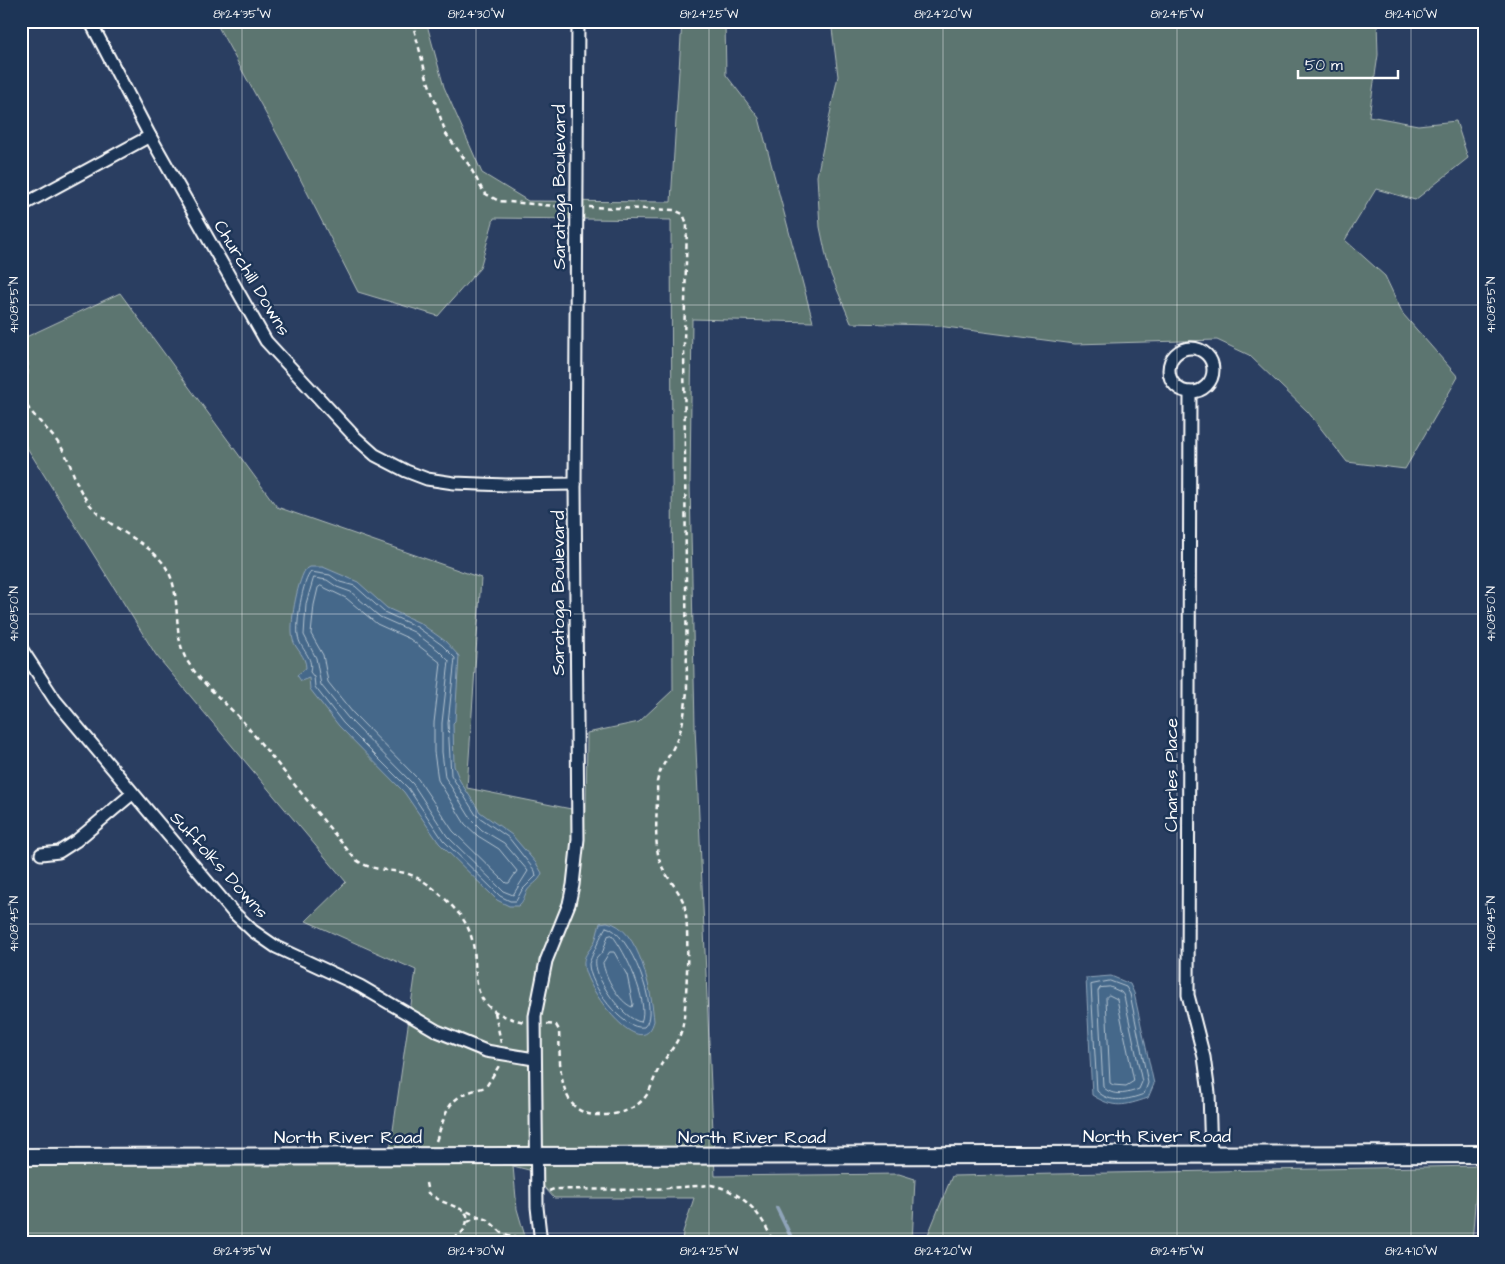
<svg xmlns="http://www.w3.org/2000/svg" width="1505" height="1264" viewBox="0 0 1505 1264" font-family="'Architects Daughter',sans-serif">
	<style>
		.built { fill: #3a496d }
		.green { fill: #5c7470; stroke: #aebab8 }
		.water { fill: #44688a; stroke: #8fa4b9 }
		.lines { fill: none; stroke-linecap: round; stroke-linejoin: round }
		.shore { stroke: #b4c3d0; stroke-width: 1 }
		.stream { stroke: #8fa4b9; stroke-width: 4 }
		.street-casing { stroke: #fff; stroke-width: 15 }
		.secondary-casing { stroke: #fff; stroke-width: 20 }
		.path { stroke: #fff; stroke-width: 2.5; stroke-dasharray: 5 4; stroke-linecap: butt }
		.street { stroke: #1d3557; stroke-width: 11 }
		.secondary { stroke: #1d3557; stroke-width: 16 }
		.ticks { fill: none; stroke: #fff; stroke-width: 1; stroke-opacity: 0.45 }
		.labels { text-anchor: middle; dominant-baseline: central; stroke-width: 5; stroke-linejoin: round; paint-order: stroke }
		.street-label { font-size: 18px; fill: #fff; stroke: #1d3557 }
		.neatline { fill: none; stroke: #fff; stroke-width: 2 }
		.ticks-label { font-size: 12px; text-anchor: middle; fill: #fff }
	</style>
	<rect width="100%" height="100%" fill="#2a3e61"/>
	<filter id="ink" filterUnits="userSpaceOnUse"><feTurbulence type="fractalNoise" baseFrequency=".02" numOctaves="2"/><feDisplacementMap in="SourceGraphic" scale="10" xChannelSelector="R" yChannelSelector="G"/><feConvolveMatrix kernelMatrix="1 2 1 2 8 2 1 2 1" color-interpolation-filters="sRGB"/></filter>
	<g filter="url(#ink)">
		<!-- built -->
		<polygon class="built" points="1478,1166 1484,1166 1484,1243 1472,1243"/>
		<!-- green -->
		<g class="green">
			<polygon points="215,21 426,21 444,87 482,173 528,201 671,202 682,21 742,21 725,23 726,75 759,118 813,322 692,319 690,483 695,727 715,1176 899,1174 915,1179 912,1243 682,1243 683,1232 694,1198 554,1198 529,1170 513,1166 517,1209 527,1243 21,1243 21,1165 388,1165 416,970 306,921 346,882 156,655 21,438 21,332 26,337 120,293 277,507 481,578 467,788 586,812 587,733 639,722 673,690 671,220 494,218 480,268 438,316 358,292 283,145"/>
			<polygon points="831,21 1377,21 1378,55 1369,116 1418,125 1456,121 1468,158 1415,200 1376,189 1345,240 1385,276 1403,314 1458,377 1405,469 1347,462 1308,412 1249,355 1217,340 1075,344 930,325 851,323 829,270 820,227 817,176 838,76"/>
			<polygon points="1478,1166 1472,1243 929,1243 927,1237 952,1176"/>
		</g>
		<!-- water -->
		<g class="water">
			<path d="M323 567 358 582 387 608 420 623 445 641 459 656 455 721 453 723 454 766 460 781 480 812 512 835 536 863 542 873C539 883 530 884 526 893 523 899 524 901 518 906H509L497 900 439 843 404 792 339 726 310 689 309 678 301 681 297 675 306 668C306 656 296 650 293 640 289 624 297 584 305 570L310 567Z"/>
			<path d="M607 922C640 927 652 994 654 1021 642 1066 585 987 584 966 583 956 588 952 593 945 597 938 598 930 600 923Z"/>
			<path d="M1111 976 1130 984 1134 993 1154 1084 1148 1098C1124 1106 1114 1109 1092 1095L1086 978Z"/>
		</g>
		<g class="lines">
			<!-- shore -->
			<g class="shore">
				<path d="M311 572 330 575 340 582 355 586 384 612 417 627 442 645 455 658 448 723 451 775 476 815 509 838 535 871 536 876 522 890 516 901H510L500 896 443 840 408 788 343 723 315 687 314 677 310 672C314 656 300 650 298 636 296 624 302 580 311 572Z"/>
				<polygon points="314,578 327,580 337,587 351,592 380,617 414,632 438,650 449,661 442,723 442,752 445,777 471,819 482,830 504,843 528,871 513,895 503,891 447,836 413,784 348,718 321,685 316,658 304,635 306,604"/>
				<polygon points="321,586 346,598 377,624 410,639 441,663 434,723 434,752 438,780 465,824 478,836 499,849 517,871 509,883 506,883 453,831 418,779 353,713 328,682 323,655 311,634 314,605 318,588"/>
				<path d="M606 927C629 930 662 1013 644 1027 622 1031 589 984 589 964 589 962 604 928 606 927Z"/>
				<path d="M612 935C625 951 650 1002 641 1022 623 1020 592 976 596 959L603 951 608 936Z"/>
				<path d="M610 952H614L627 975 633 1004 632 1007C619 1002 605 977 603 963Z"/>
				<path d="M1110 981 1126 987 1130 994 1148 1083 1144 1094C1128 1100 1110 1104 1097 1091L1091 985Z"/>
				<path d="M1110 987 1121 992 1124 996 1142 1082 1139 1089C1127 1094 1113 1097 1103 1087L1098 991 1100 988Z"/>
				<polygon points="1109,995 1117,999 1134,1081 1126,1086 1113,1085 1110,1083 1106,998"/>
			</g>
			<!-- stream -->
			<polyline class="stream" points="777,1208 792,1239 797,1243"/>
			<!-- street casing -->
			<g class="street-casing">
				<g id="street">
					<polyline points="90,21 150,136 266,341 355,437 375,455 406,471 427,479 454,483 506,485 575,484"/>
					<polyline points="21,206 150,136"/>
					<circle cx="1191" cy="370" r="22"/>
					<polyline points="1190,392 1188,995 1204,1057 1209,1093 1211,1155"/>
					<polyline points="21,648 55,700 232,911 253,931 276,947 360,986 437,1031 486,1051 534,1059"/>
					<polyline points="41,854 59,852 76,841 132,794"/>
					<polyline points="541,1243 537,1207 535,1016 546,961 569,904 573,885 578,839 575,484 578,21"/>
				</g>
			</g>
			<!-- secondary casing -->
			<g class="secondary-casing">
				<polyline id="secondary" points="21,1157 1484,1154"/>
			</g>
			<!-- path -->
			<g class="path">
				<polyline points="412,21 426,75 446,134 469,165 484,193 499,201 566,207"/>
				<path d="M21 344C36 369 18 393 29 409 40 423 53 434 63 450 75 471 74 488 94 509 115 532 151 542 167 569 182 595 172 629 185 657 199 683 226 702 245 724 282 769 318 814 355 859 370 871 387 869 405 873 427 879 446 899 460 915 494 958 448 1006 524 1022"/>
				<polyline points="495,1012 501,1043"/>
				<path d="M547 1024 556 1025 559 1030C560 1051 558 1077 568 1097 573 1108 583 1114 595 1115 615 1116 637 1111 648 1093 653 1084 655 1074 661 1065 668 1054 678 1043 682 1029 687 1010 690 923 684 904 678 886 661 874 658 854 654 834 658 803 657 782 660 767 668 759 674 746 683 729 685 710 687 691L684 342 687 224 683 214 674 210 589 207"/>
				<path d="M436 1141C449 1106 446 1097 486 1087L500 1064"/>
				<polyline points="426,1183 428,1193 441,1201 488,1220 502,1233 520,1239 529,1239"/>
				<path d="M549 1191 554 1189 640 1190 711 1185C742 1191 763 1214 773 1243"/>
				<polyline points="468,1222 475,1218 483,1217"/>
				<path d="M436 1243C454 1239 468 1236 467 1215L464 1211"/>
			</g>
			<!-- street -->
			<use href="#street" class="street"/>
			<!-- secondary -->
			<use href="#secondary" class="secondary"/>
		</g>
	</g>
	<!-- ticks -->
	<path class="ticks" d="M242 21V1243M476 21V1243M709 21V1243M943 21V1243M1177 21V1243M1411 21V1243M21 305H1484M21 614H1484M21 924H1484M21 1233H1484"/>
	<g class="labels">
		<!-- street labels -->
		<g class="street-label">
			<text transform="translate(559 187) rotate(-90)">Saratoga Boulevard</text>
			<text transform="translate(252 278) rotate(59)">Churchill Downs</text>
			<text transform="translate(558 593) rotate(-90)">Saratoga Boulevard</text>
			<text transform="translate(1171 775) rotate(-90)">Charles Place</text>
			<text transform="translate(219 865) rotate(48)">Suffolks Downs</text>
			<text x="1157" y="1136">North River Road</text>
			<text x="348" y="1137">North River Road</text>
			<text x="752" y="1137">North River Road</text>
		</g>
	</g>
	<!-- margin -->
	<rect width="1505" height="1264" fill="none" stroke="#1d3557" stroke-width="55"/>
	<!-- scale -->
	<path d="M1298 70v8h100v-8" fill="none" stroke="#ffffff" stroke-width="2.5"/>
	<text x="1305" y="70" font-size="15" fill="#ffffff" stroke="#1d3557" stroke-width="4" paint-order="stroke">50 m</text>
	<rect x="28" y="28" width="1450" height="1208" class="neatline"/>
	<g class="ticks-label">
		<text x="242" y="18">81°24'35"W</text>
		<text x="476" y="18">81°24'30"W</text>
		<text x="709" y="18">81°24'25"W</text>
		<text x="943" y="18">81°24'20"W</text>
		<text x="1177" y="18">81°24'15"W</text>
		<text x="1411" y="18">81°24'10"W</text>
		<text transform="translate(14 305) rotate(-90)" y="4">41°08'55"N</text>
		<text transform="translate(1491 305) rotate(-90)" y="4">41°08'55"N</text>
		<text transform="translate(14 614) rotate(-90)" y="4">41°08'50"N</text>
		<text transform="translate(1491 614) rotate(-90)" y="4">41°08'50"N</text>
		<text transform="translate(14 924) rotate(-90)" y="4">41°08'45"N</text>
		<text transform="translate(1491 924) rotate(-90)" y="4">41°08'45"N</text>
		<text x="242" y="1255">81°24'35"W</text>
		<text x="476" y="1255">81°24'30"W</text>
		<text x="709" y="1255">81°24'25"W</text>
		<text x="943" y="1255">81°24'20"W</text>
		<text x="1177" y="1255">81°24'15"W</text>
		<text x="1411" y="1255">81°24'10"W</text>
	</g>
</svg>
